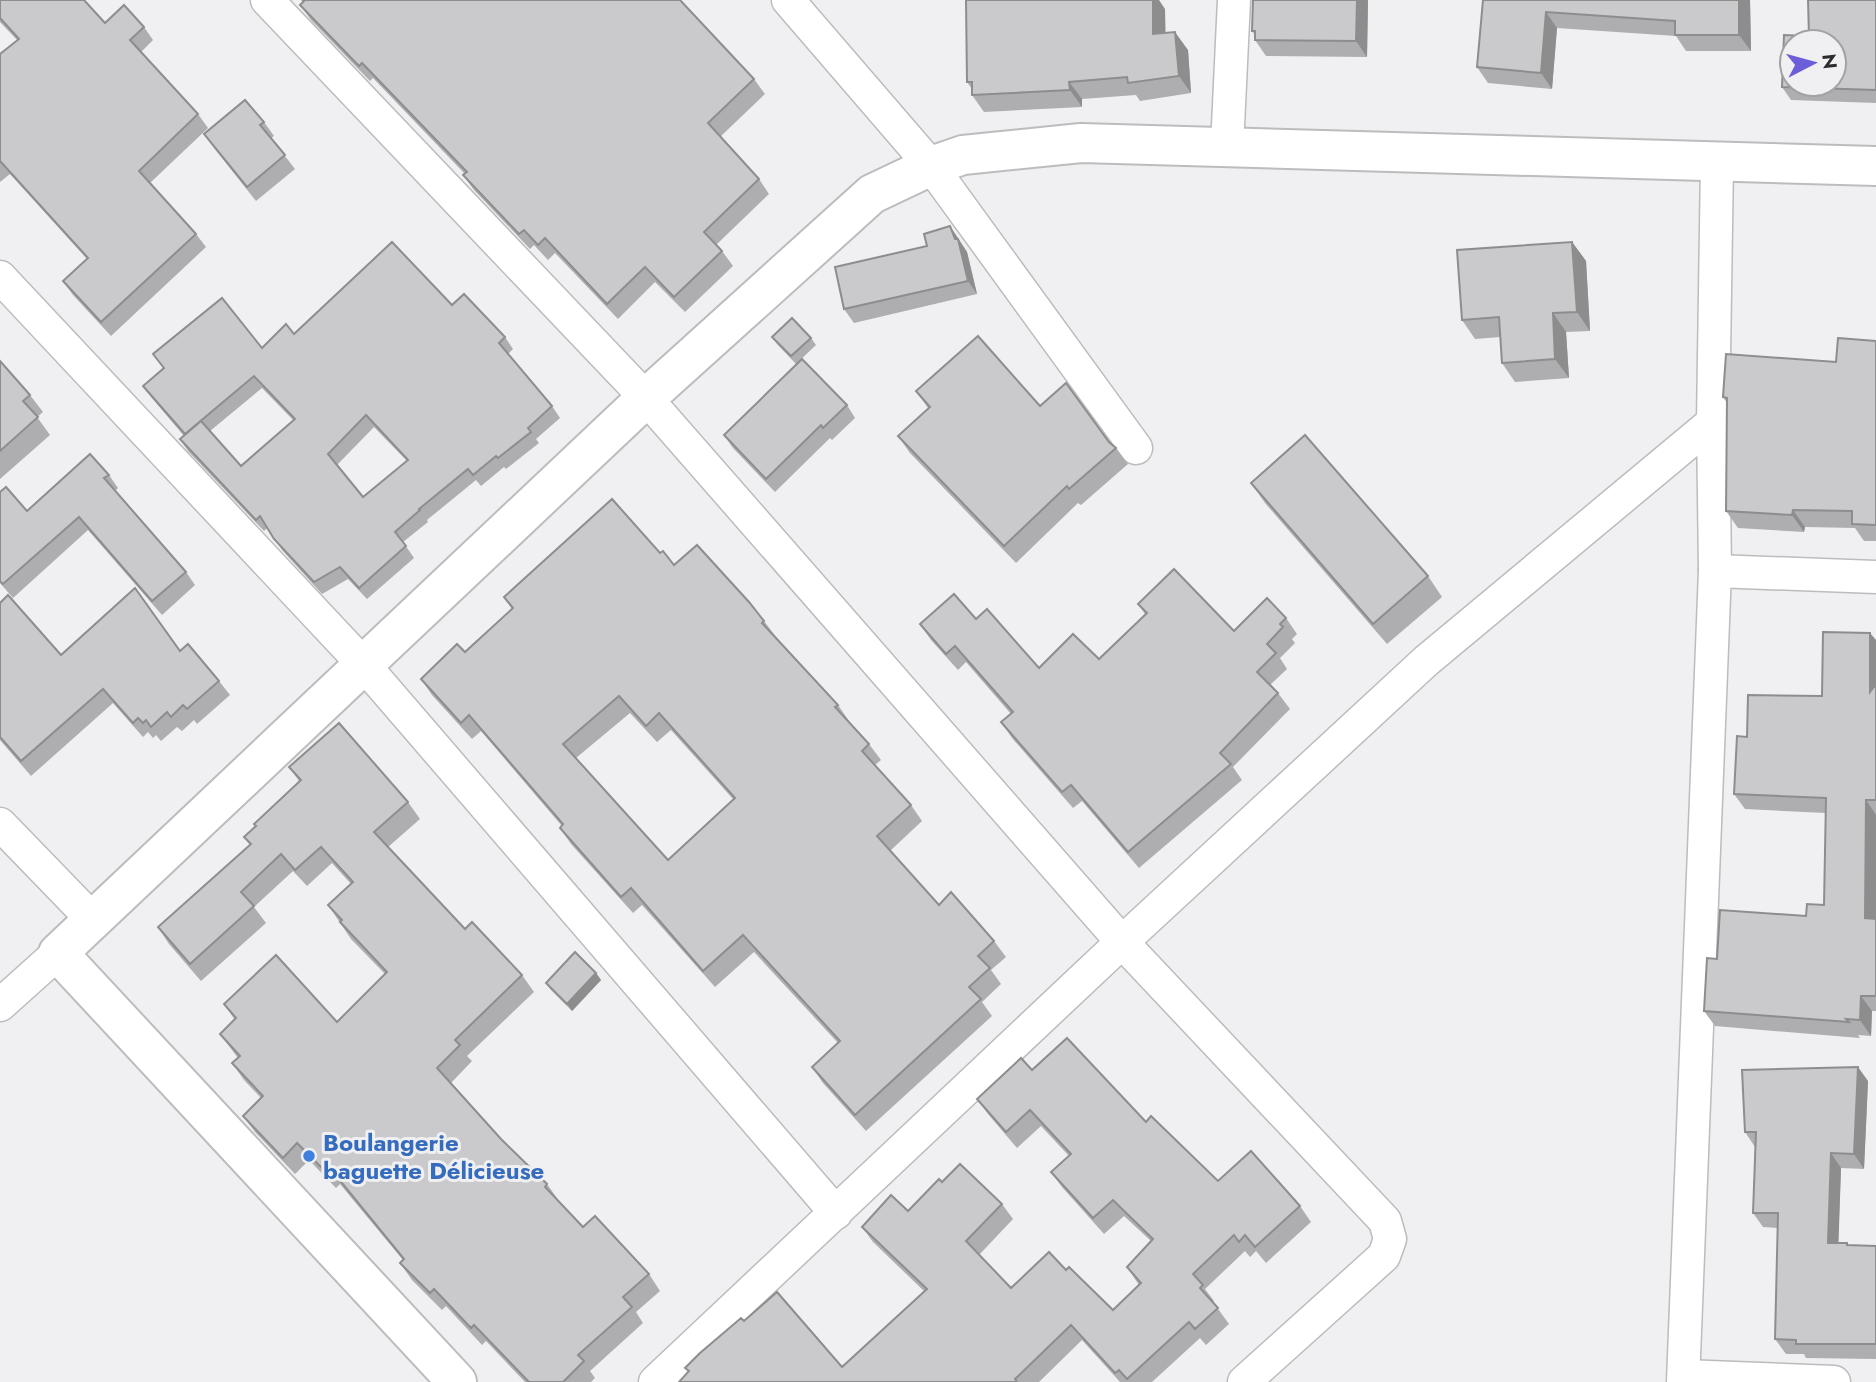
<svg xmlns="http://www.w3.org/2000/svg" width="1876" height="1382" viewBox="0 0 1876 1382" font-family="Jost,sans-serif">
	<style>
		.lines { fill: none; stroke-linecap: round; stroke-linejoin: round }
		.minor-casing { stroke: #bbbcbd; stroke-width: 35 }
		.tertiary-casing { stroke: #bbbcbd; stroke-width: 42 }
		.minor { stroke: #fff; stroke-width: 32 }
		.tertiary { stroke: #fff; stroke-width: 38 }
		.wall { fill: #aeadaf; fill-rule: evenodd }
		.shaded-wall { fill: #8d8d8e }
		.building { fill: #cac9cb; stroke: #8d8d8e; stroke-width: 2; fill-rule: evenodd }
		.shop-dot { fill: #3f7fe0; stroke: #f0f0f2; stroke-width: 2.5 }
		.labels { text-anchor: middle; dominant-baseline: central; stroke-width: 6; stroke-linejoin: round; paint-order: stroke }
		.shop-label { font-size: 24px; font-weight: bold; fill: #366cbe; stroke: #f0f0f2; text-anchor: start }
	</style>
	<rect width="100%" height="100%" fill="#f0f0f2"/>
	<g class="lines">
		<!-- minor casing -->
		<g class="minor-casing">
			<g id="minor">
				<polyline points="267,0 646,398 1122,942 1385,1221 1390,1239 1384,1256 1244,1382"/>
				<polyline points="788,0 931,166 1136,448"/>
				<polyline points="1227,147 1234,0"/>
				<polyline points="0,277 364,665 836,1213"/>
				<polyline points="1713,422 1717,162"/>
				<polyline points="1715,571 1876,577"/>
				<polyline points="0,824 93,920"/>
				<polyline points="0,1005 58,953"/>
				<polyline points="1684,1376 1834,1382"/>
				<polyline points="655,1382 1122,942 1426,661 1713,422 1715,571 1683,1382"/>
			</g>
		</g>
		<!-- tertiary casing -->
		<g class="tertiary-casing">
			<polyline id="tertiary" points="457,1382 58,953 646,398 872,194 931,166 963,155 1081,143 1876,166"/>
		</g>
		<!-- minor -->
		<use href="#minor" class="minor"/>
		<!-- tertiary -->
		<use href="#tertiary" class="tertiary"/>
	</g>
	<!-- wall -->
	<g class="wall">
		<polygon points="0,0 105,23 144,27 153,40 141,52 198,114 208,128 150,183 196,234 206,247 111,336 73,295 63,281 87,259 10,174 0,182 0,54 17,40 0,22"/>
		<polygon points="301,0 680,0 754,79 765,94 720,137 759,179 769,194 716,245 722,251 733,266 685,312 655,282 618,319 555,253 548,260 534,245 530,249 474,190 463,175 465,174 373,78 370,81 311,20 300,5 303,2"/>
		<polygon points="1253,0 1368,0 1367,57 1266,56 1255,40 1255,35 1252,31"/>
		<polygon points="1483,0 1750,0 1751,51 1686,51 1676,36 1557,28 1552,89 1488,83 1477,67"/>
		<polygon points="1876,0 1876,103 1791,100 1782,87 1809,36"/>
		<polygon points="1165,9 1165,33 1188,50 1191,93 1140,101 1136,95 1082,99 1082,107 984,112 972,95 972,89 967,82"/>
		<polygon points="264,122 274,136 271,138 295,169 256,201 214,148 204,134"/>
		<polygon points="950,226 967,252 977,294 854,323 844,309 927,246"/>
		<polygon points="1572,242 1586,261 1590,331 1566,332 1569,378 1515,382 1502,363 1500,337 1475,339 1462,320"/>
		<path d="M452 305 505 337 513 349 508 354 552 406 560 418 536 439 539 443 506 469 504 467 481 486 476 480 427 520 428 522 403 542 414 558 367 599 348 579 322 594 282 550 267 528 264 531 188 451 180 439 184 436 151 397 143 386 163 368 153 354 262 348 294 334ZM262 388 294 421 241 466 210 431ZM374 427 407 461 363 497 337 465Z"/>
		<polygon points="772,337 811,338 816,345 796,364 777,344"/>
		<polygon points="1876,341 1876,541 1864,541 1855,528 1805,527 1804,532 1738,528 1726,511 1727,403 1723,397 1836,362"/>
		<polygon points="0,361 30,395 43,412 37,417 50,435 0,479"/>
		<polygon points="916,391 1040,406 1109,442 1116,448 1128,464 1081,505 1078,503 1016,563 910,453 898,436 928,408"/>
		<polygon points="847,405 855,418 832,440 830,438 775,492 733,448 724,435"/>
		<polygon points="109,475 118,488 115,491 186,572 195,585 162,615 88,530 13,598 0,583 0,492 27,511"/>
		<polygon points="1251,483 1428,576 1442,597 1387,644 1265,503"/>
		<path d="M660 553 674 565 764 621 776 637 838 705 849 721 848 722 869 744 881 760 875 765 911 805 922 821 890 851 939 905 994 941 1006 957 991 970 1001 984 982 1002 992 1016 866 1131 823 1083 812 1067 838 1043 754 952 715 987 642 905 633 913 571 844 560 828 562 826 481 731 472 739 432 695 421 679 465 652 512 609 504 597ZM630 713 657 742 671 730 733 799 668 860 576 758Z"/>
		<polygon points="0,603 61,655 180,651 219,681 230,695 197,724 194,720 182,731 177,727 161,741 156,735 153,738 148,732 143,737 113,703 31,776 0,740"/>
		<polygon points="1138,604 1234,631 1286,618 1297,634 1292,639 1295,643 1280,658 1287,669 1270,685 1278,693 1290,709 1233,767 1242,780 1139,868 1082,801 1073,808 1012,738 1001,722 1011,714 966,662 958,670 931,640 920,624 976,619 1039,668 1099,659 1145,614"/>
		<polygon points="1876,640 1876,1011 1872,1011 1871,1036 1858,1035 1860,1038 1715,1026 1704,1011 1717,959 1806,916 1824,905 1826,813 1745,809 1734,794 1747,737 1822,696"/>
		<polygon points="289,767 408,802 420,819 388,847 465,929 522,975 534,992 467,1056 472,1061 451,1083 501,1139 547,1184 559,1201 583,1227 649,1274 660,1291 636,1312 643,1323 590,1371 595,1378 591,1382 525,1382 486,1341 482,1345 446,1306 442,1310 412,1280 400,1263 403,1260 340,1184 336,1188 309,1160 295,1174 255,1132 243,1116 261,1098 244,1080 232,1063 238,1058 220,1034 235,1020 224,1004 337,1022 385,974 351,939 328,905 351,884 332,863 307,886 293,871 254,907 266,923 201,981 169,944 158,927 250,845 244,837 299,781"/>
		<polygon points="596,973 601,980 572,1011 551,990 546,983"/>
		<polygon points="1032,1070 1146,1122 1218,1181 1300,1206 1311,1222 1266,1263 1256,1251 1250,1257 1245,1251 1205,1289 1214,1301 1213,1302 1229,1324 1206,1345 1200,1338 1152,1382 1120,1382 1082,1340 1039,1382 679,1382 688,1372 685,1368 744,1321 842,1367 925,1292 873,1242 862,1227 908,1211 942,1182 1002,1204 1013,1219 979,1255 1011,1288 1066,1270 1113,1310 1139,1285 1127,1267 1151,1241 1124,1216 1104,1234 1062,1187 1051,1172 1069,1156 1041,1126 1017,1148 988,1114 977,1099"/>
		<polygon points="1868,1081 1864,1169 1841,1168 1838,1243 1847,1243 1849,1246 1876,1246 1876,1359 1806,1358 1804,1354 1786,1354 1775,1339 1778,1228 1763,1227 1753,1213 1755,1147 1745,1132"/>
	</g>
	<!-- shaded-wall -->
	<g class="shaded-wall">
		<polygon points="1153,0 1159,0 1165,9 1166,51 1153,34"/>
		<polygon points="1357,0 1368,0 1367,57 1356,41"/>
		<polygon points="1739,0 1750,0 1751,51 1739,35"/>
		<polygon points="1546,12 1557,28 1552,89 1541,73"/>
		<polygon points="1175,32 1188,50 1191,93 1179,76"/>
		<polygon points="1069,82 1082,99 1082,107 1070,90"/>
		<polygon points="950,226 967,252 977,294 968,281"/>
		<polygon points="1572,242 1586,261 1590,331 1577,312"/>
		<polygon points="1553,313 1566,332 1569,378 1555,359"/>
		<polygon points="1793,510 1805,527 1804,532 1792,515"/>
		<polygon points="1870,633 1876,640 1876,700 1870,692"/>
		<polygon points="1866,800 1876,815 1876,934 1865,918"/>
		<polygon points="596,973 601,980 572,1011 567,1004"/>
		<polygon points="1861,996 1872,1011 1871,1036 1860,1020"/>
		<polygon points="1858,1067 1868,1081 1864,1169 1854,1154"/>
		<polygon points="1831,1153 1841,1168 1838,1257 1828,1243"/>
	</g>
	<!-- building -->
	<g class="building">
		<polygon points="0,0 84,0 105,23 124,5 144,27 130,40 198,114 139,171 196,234 101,322 63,281 88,258 0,161 0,54 19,39 0,18"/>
		<polygon points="303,0 680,0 754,79 708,123 759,179 704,232 722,251 674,297 645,267 607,304 545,238 538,245 524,230 519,234 463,175 467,172 362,63 359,66 300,5 304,1"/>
		<polygon points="966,0 1153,0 1153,34 1175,32 1179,76 1128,83 1127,77 1069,82 1070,90 972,95 972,82 967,82"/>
		<polygon points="1253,0 1357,0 1356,41 1255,40 1255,31 1252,31"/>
		<polygon points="1483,0 1739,0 1739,35 1675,35 1675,21 1546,12 1541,73 1477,67"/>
		<path d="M1808 0H1876V90L1782 87 1784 35 1809 36ZM1792 42H1834V84H1792Z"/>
		<polygon points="245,100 264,122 260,125 285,155 247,187 204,134"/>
		<polygon points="950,226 955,239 958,239 968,281 844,309 835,267 927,246 924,234"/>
		<path d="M392 242 452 305 464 294 505 337 499 343 552 406 528 428 531 432 498 458 496 456 473 475 468 469 419 509 420 510 395 532 406 546 359 588 340 567 314 582 274 539 260 516 256 520 180 439 201 421 241 466 295 419 254 376 185 434 143 386 164 368 153 354 222 298 262 348 286 324 294 334ZM366 415 408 460 363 497 328 454Z"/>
		<polygon points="1572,242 1577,312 1553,313 1555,359 1502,363 1499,317 1462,320 1457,250"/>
		<polygon points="792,318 811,338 791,356 772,337"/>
		<polygon points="978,336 1040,406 1066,383 1109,442 1116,448 1069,489 1067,486 1004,546 898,436 930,407 916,391"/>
		<polygon points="1838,338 1876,341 1876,525 1852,524 1852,511 1793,510 1792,515 1726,511 1727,398 1723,397 1726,354 1836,362"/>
		<polygon points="802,359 847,405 823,428 821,425 766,479 724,435"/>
		<polygon points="0,361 30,395 23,401 38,417 0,451"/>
		<polygon points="1305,435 1428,576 1373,624 1251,483"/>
		<polygon points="90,454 109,475 104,478 186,572 152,601 79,517 3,584 0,581 0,492 6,487 27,511"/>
		<path d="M612 499 660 553 663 551 674 565 697 545 749 602 764 621 762 623 838 705 835 707 869 744 862 751 911 805 877 836 939 905 951 892 994 941 978 956 990 968 969 987 981 999 855 1115 812 1067 840 1041 743 935 703 971 631 888 621 897 560 828 563 824 469 715 461 723 421 679 457 644 465 652 513 608 504 597ZM619 696 646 726 659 713 735 798 668 860 563 744Z"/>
		<polygon points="1174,569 1234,631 1267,598 1286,618 1280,624 1283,627 1267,644 1276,653 1257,672 1278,693 1220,753 1231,764 1128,852 1071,785 1062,792 1001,722 1013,712 955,646 946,654 920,624 954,594 976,619 987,609 1039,668 1073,634 1099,659 1147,613 1138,604"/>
		<polygon points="135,588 180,651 188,644 219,681 187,709 183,705 171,717 167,712 151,727 146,720 143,723 138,718 133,723 103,689 21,761 0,737 0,603 8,595 61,655"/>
		<polygon points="1823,632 1870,633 1870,692 1876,684 1876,800 1866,800 1865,918 1876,919 1876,996 1861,996 1860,1020 1846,1019 1849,1022 1704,1011 1707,958 1717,959 1720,910 1806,916 1807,904 1824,905 1826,798 1734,794 1737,736 1747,737 1748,695 1822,696"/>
		<polygon points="339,723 408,802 374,832 465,929 472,922 522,975 455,1040 460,1045 437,1068 501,1139 547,1184 545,1187 583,1227 595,1216 649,1274 623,1297 632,1307 578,1355 584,1361 563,1382 529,1382 474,1325 471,1328 434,1289 430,1293 400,1263 404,1259 329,1167 325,1171 297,1143 283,1158 243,1116 263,1096 232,1063 240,1056 220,1034 236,1018 224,1004 276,955 337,1022 387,972 340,922 342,920 328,905 353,882 321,847 295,870 281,854 241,892 254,906 190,964 158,927 251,844 244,837 256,826 254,824 301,780 289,767"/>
		<polygon points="575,952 596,973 567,1004 546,983"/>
		<polygon points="1067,1038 1146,1122 1151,1116 1218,1181 1251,1151 1300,1206 1255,1247 1245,1235 1239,1242 1234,1235 1193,1274 1203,1285 1200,1288 1218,1308 1195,1329 1189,1322 1127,1379 1119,1370 1115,1373 1071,1325 1015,1379 1017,1382 679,1382 689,1371 685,1368 700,1353 741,1318 744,1321 777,1292 842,1367 927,1289 862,1227 891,1195 908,1211 939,1179 942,1182 960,1164 1002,1204 966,1241 1011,1288 1049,1252 1066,1270 1069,1267 1113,1310 1141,1283 1127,1267 1153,1239 1113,1200 1093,1218 1051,1172 1071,1154 1030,1110 1006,1132 977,1099 1021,1058 1032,1070"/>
		<polygon points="1858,1067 1854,1154 1831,1153 1828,1243 1847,1243 1847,1245 1876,1246 1876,1344 1796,1344 1796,1340 1775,1339 1778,1213 1753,1213 1756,1132 1745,1132 1742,1070"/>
	</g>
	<!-- markers -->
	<circle class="shop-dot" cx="309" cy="1156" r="7"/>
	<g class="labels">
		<!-- shop labels -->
		<g class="shop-label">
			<text x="323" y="1142">Boulangerie<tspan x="323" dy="28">baguette Délicieuse</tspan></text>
		</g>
	</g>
	<!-- north arrow -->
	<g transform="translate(1813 63) rotate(84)"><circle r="33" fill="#f0f0f2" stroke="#a2a2a3" stroke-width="2"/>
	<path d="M0-5L12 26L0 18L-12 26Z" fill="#6b5ed8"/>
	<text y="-10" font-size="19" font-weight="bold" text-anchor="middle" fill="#2c2c2d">N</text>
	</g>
</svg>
